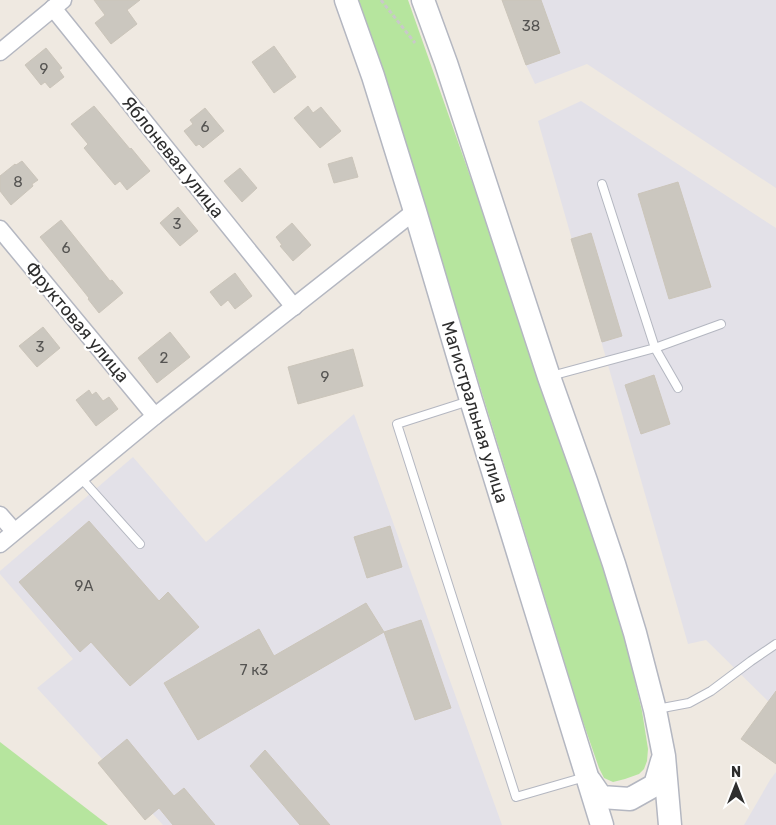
<svg xmlns="http://www.w3.org/2000/svg" width="776" height="825" viewBox="0 0 776 825" font-family="Rubik,sans-serif">
	<style>
		.industrial { fill: #e3e1e8 }
		.green { fill: #b6e59e }
		.building { fill: #cbc7bf; stroke: #cbc5ba }
		.lines { fill: none; stroke-linecap: round; stroke-linejoin: round }
		.service-casing { stroke: #b4b7c1; stroke-width: 10 }
		.minor-casing { stroke: #b4b7c1; stroke-width: 19 }
		.secondary-casing { stroke: #b4b7c1; stroke-width: 25 }
		.path { stroke: #c9c9c9; stroke-width: 3; stroke-dasharray: 4 2.5; stroke-linecap: butt }
		.service { stroke: #fff; stroke-width: 8 }
		.minor { stroke: #fff; stroke-width: 16 }
		.secondary { stroke: #fff; stroke-width: 22 }
		.labels { text-anchor: middle; dominant-baseline: central; stroke-width: 4.5; stroke-linejoin: round; paint-order: stroke }
		.number-label { font-size: 15px; fill: #555452 }
		.street-label { font-size: 18px; fill: #2e2e2e; stroke: #fff }
	</style>
	<rect width="100%" height="100%" fill="#efe9e1"/>
	<!-- industrial -->
	<g class="industrial">
		<polygon points="502,0 776,0 776,188 587,64 535,84 526,65"/>
		<polygon points="581,101 776,228 776,709 706,640 688,644 538,121"/>
		<polygon points="354,414 502,825 163,825 37,688 73,659 0,574 0,571 133,457 206,542"/>
		<polygon points="776,772 776,825 744,825 770,780"/>
	</g>
	<!-- green -->
	<g class="green">
		<polygon points="357,0 408,0 579,485 613,594 628,652 642,711 648,749 647,761 644,769 639,774 625,779 613,782 604,778 599,768 581,716 383,70"/>
		<polygon points="0,742 108,825 0,825"/>
	</g>
	<!-- building -->
	<g class="building">
		<polygon points="94,0 140,0 127,10 137,24 111,44 95,23 105,15"/>
		<polygon points="502,0 541,0 560,53 526,65"/>
		<polygon points="274,46 296,77 274,93 252,62"/>
		<polygon points="46,48 62,68 59,70 64,77 50,88 45,82 41,85 25,65"/>
		<polygon points="94,106 130,149 131,148 150,171 127,190 120,181 115,185 84,148 88,144 71,124"/>
		<polygon points="308,106 313,113 321,107 341,131 320,148 294,118"/>
		<polygon points="205,108 224,131 203,148 199,144 196,146 184,131 193,124 190,120"/>
		<polygon points="352,157 358,177 334,183 328,164"/>
		<polygon points="22,161 38,180 32,184 33,186 11,205 0,191 0,176 15,164 16,165"/>
		<polygon points="240,168 257,188 242,202 224,181"/>
		<polygon points="678,182 711,287 669,299 638,194"/>
		<polygon points="178,207 198,231 180,246 160,223"/>
		<polygon points="61,220 110,281 112,280 123,293 99,313 88,299 89,298 40,237"/>
		<polygon points="292,223 311,245 293,261 280,246 282,245 276,237"/>
		<polygon points="591,233 622,336 602,342 571,239"/>
		<polygon points="235,273 252,296 235,309 228,300 221,306 210,292"/>
		<polygon points="43,327 60,348 37,367 19,346"/>
		<polygon points="170,332 190,357 157,383 138,358"/>
		<polygon points="353,349 363,386 298,404 288,367"/>
		<polygon points="654,375 670,424 641,434 625,385"/>
		<polygon points="89,390 92,395 96,392 103,401 109,397 118,409 96,426 76,400"/>
		<polygon points="89,521 159,601 168,592 199,627 130,686 91,642 80,652 19,582"/>
		<polygon points="390,526 402,567 367,578 354,537"/>
		<polygon points="366,603 384,632 198,740 164,683 259,629 274,656"/>
		<polygon points="421,620 451,708 415,720 384,632"/>
		<polygon points="776,691 776,764 741,739"/>
		<polygon points="127,739 174,796 184,788 215,825 173,825 159,808 145,820 98,763"/>
		<polygon points="265,750 330,825 300,825 250,766"/>
	</g>
	<g class="lines">
		<!-- service casing -->
		<g class="service-casing">
			<g id="service">
				<polyline points="551,376 655,348 602,184"/>
				<polyline points="678,388 655,348 721,324"/>
				<polyline points="469,401 397,424 516,797 585,777"/>
				<polyline points="80,477 140,544"/>
				<polyline points="657,709 689,703 711,691 751,661 776,644"/>
			</g>
		</g>
		<!-- minor casing -->
		<g class="minor-casing">
			<g id="minor">
				<polyline points="53,8 294,307"/>
				<polyline points="0,52 63,0"/>
				<polyline points="0,229 155,416"/>
				<polyline points="0,515 14,531"/>
				<polyline points="0,544 155,416 415,211"/>
			</g>
		</g>
		<!-- secondary casing -->
		<g class="secondary-casing">
			<g id="secondary">
				<polyline points="346,0 373,76 415,211 471,400 602,825"/>
				<polyline points="423,0 446,63 549,377 586,481 614,564 635,633 655,710 664,756 670,825"/>
				<polyline points="590,781 601,797 630,799 655,785 662,761"/>
			</g>
		</g>
		<!-- path -->
		<polyline class="path" points="381,0 415,43"/>
		<!-- service -->
		<use href="#service" class="service"/>
		<!-- minor -->
		<use href="#minor" class="minor"/>
		<!-- secondary -->
		<use href="#secondary" class="secondary"/>
	</g>
	<g class="labels">
		<!-- number labels -->
		<g class="number-label">
			<text x="531" y="26">38</text>
			<text x="44" y="69">9</text>
			<text x="205" y="127">6</text>
			<text x="18" y="182">8</text>
			<text x="177" y="224">3</text>
			<text x="66" y="248">6</text>
			<text x="40" y="347">3</text>
			<text x="164" y="358">2</text>
			<text x="325" y="377">9</text>
			<text x="84" y="586">9А</text>
			<text x="254" y="670">7 к3</text>
		</g>
		<!-- street labels -->
		<g class="street-label">
			<text transform="translate(173 157) rotate(51)">Яблоневая улица</text>
			<text transform="translate(77 322) rotate(50)">Фруктовая улица</text>
			<text transform="translate(475 412) rotate(73)">Магистральная улица</text>
		</g>
	</g>
	<!-- north arrow -->
	<g transform="translate(736 785)" stroke="#ffffff" stroke-width="4" paint-order="stroke">
	<path d="M0-4L9 19L0 12L-9 19Z" fill="#2e2e2e"/>
	<text y="-8" font-size="14" font-weight="bold" text-anchor="middle" fill="#2e2e2e">N</text>
	</g>
</svg>
